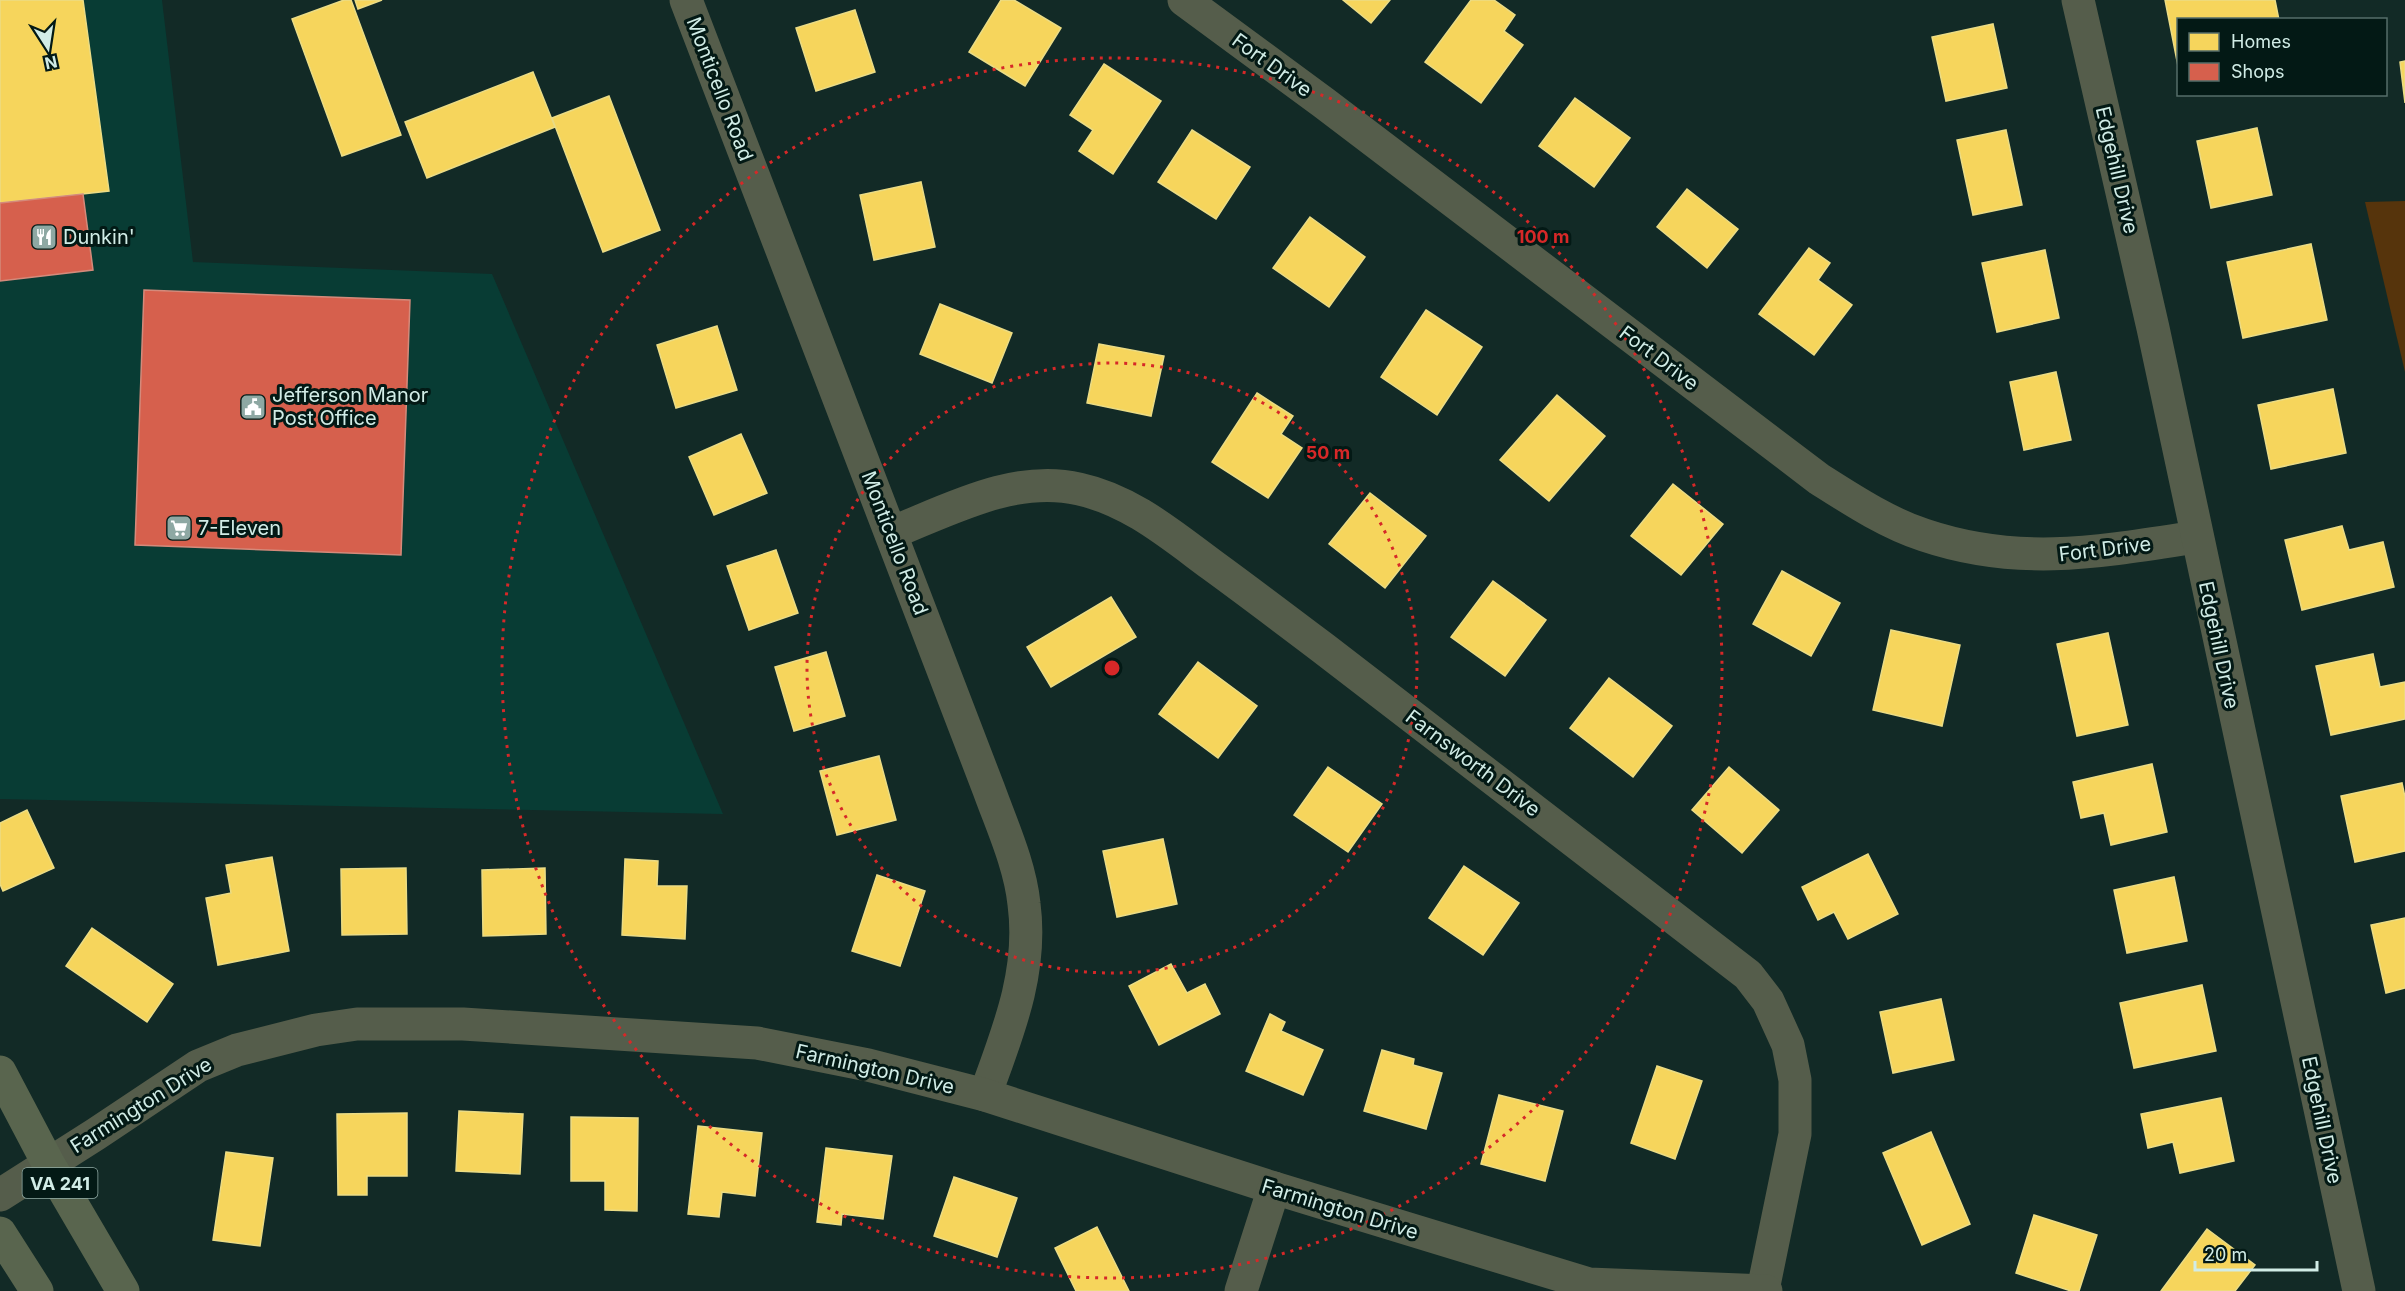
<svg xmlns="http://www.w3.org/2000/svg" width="2405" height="1291" viewBox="0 0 2405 1291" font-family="Inter,sans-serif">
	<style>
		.built { fill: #083c34 }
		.green { fill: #56340c }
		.homes { fill: #f6d55c; stroke: #ebdc85; stroke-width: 1.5 }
		.shops { fill: #d6604d; stroke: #d48a7b; stroke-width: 1.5 }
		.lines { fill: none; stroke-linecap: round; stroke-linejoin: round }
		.street { stroke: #555d4b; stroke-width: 33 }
		.primary { stroke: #59654e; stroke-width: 33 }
		.ring { fill: none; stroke: #d62828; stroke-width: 3; stroke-dasharray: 3 6 }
		.labels { text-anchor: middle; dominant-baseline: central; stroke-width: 6; stroke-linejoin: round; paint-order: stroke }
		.shield { fill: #031915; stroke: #93ada7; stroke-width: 1.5 }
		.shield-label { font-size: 18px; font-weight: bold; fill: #d1ece6 }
		.street-label { font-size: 20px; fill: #d1ece6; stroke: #031915 }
		.poi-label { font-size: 20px; fill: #d1ece6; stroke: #031915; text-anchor: start }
		.centre { fill: #d62828; stroke: #031915; stroke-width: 3 }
		.ring-label { font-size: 18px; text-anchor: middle; font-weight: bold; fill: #d62828; stroke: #031915; stroke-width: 6; stroke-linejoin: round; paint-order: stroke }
	</style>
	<rect width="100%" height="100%" fill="#122a26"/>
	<!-- built -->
	<polygon class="built" points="0,0 162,0 193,262 492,274 723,814 0,799"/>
	<!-- green -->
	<polygon class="green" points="2405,201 2405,372 2365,202"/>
	<!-- homes -->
	<g class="homes">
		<polygon points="0,0 83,0 109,191 0,203"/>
		<polygon points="344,0 351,0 401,135 342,156 292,19"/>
		<polygon points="355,0 382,0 358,9"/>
		<polygon points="1001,0 1014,0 1061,28 1025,86 969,52"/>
		<polygon points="1343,0 1390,0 1371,23"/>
		<polygon points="1471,0 1494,0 1515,15 1504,31 1523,45 1481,103 1425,62"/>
		<polygon points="2165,0 2275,0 2279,20 2178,20 2178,66"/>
		<polygon points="855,10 875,72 816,91 796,28"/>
		<polygon points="1993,24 2007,88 1946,101 1932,37"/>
		<polygon points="2405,61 2405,103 2400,62"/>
		<polygon points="1104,64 1161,101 1113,174 1079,151 1093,130 1070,115"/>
		<polygon points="533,72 555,127 427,178 405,122"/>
		<polygon points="609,96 660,230 603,252 552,118"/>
		<polygon points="1575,98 1630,138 1594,187 1539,146"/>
		<polygon points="2257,128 2272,195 2211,208 2197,141"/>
		<polygon points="1192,130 1250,167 1216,219 1158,182"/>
		<polygon points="2006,130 2022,205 1973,215 1957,140"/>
		<polygon points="921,182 935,247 874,260 860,195"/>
		<polygon points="1687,189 1738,229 1707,268 1657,227"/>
		<polygon points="1310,217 1365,257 1329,307 1273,268"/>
		<polygon points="2311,244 2327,320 2243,338 2227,262"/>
		<polygon points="1809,248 1830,263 1818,280 1852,305 1814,355 1759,314"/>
		<polygon points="2045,250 2059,318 1997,332 1982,263"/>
		<polygon points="940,304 1012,333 992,383 920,354"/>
		<polygon points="1426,310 1482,347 1437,415 1381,377"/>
		<polygon points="717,326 737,390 676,408 657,345"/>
		<polygon points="1099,344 1164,356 1151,416 1087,403"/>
		<polygon points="2056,372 2071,440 2024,450 2010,382"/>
		<polygon points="2333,389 2346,453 2271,469 2258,405"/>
		<polygon points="1257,393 1293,416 1281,434 1302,448 1268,498 1212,462"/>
		<polygon points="1557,395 1605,436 1549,501 1500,460"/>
		<polygon points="741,434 767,493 714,515 689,457"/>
		<polygon points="1673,484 1723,524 1681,575 1631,536"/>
		<polygon points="1370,493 1426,536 1385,588 1329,544"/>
		<polygon points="2342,526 2349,550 2383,542 2394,587 2302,610 2285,540"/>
		<polygon points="776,550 798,613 749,630 727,566"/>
		<polygon points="1782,571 1840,603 1811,656 1753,624"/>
		<polygon points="1493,581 1546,620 1505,676 1451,637"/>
		<polygon points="1111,597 1136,637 1051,687 1027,647"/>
		<polygon points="1891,630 1960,645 1942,726 1873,710"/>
		<polygon points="2108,633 2128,725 2077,736 2057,644"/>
		<polygon points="826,652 845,716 794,731 775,667"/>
		<polygon points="2373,654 2380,687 2405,682 2405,719 2331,735 2316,666"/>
		<polygon points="1198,662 1257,706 1218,758 1159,714"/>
		<polygon points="1609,678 1672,726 1633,777 1570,728"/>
		<polygon points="879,756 896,820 837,835 820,771"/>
		<polygon points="2152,764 2167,832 2111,845 2104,813 2081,818 2073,782"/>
		<polygon points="1328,767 1382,804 1348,852 1294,815"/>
		<polygon points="1729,767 1779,810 1742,853 1692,810"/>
		<polygon points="2402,783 2405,797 2405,851 2355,862 2341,796"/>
		<polygon points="27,810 54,868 3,891 0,884 0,823"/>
		<polygon points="1163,839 1177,904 1117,917 1103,851"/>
		<polygon points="1868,854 1898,914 1848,939 1834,912 1818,920 1802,887"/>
		<polygon points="272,857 289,951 218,965 206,898 231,893 226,865"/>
		<polygon points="625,859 658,861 657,886 687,886 685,939 622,935"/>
		<polygon points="1464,866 1519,903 1483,955 1429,918"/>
		<polygon points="406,868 407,934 342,935 341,869"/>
		<polygon points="545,868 546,934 483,936 482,870"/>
		<polygon points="877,875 925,891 900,966 852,951"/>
		<polygon points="2174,877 2187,941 2127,953 2114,890"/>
		<polygon points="2405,918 2405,988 2386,993 2371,925"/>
		<polygon points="92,928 173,984 147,1022 66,966"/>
		<polygon points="1171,964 1187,993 1205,984 1220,1014 1159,1045 1129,986"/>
		<polygon points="2202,985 2216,1051 2134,1068 2120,1003"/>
		<polygon points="1941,999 1954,1060 1893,1073 1880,1012"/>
		<polygon points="1270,1014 1285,1022 1281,1031 1323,1050 1303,1095 1246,1071"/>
		<polygon points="1382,1050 1414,1059 1413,1065 1442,1073 1426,1129 1364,1111"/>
		<polygon points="1657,1066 1702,1081 1675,1159 1631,1143"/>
		<polygon points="1499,1095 1563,1111 1545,1181 1481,1164"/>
		<polygon points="2221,1098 2234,1161 2180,1173 2173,1142 2148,1148 2141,1114"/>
		<polygon points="459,1111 523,1114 520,1174 456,1171"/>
		<polygon points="407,1113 407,1176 367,1176 367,1195 338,1195 337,1114"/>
		<polygon points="571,1117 638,1118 637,1211 605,1210 605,1181 571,1181"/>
		<polygon points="698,1126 762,1133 755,1196 722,1192 719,1217 688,1214"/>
		<polygon points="1931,1132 1970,1224 1922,1245 1883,1153"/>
		<polygon points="826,1148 892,1156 883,1219 842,1214 841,1225 817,1222"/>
		<polygon points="226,1152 273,1158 260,1246 213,1240"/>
		<polygon points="954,1177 1017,1198 997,1257 934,1236"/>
		<polygon points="2034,1215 2097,1235 2079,1291 2071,1291 2016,1273"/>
		<polygon points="1097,1227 1129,1291 1076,1291 1055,1248"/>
		<polygon points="2207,1229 2255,1265 2235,1291 2161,1291"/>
	</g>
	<!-- shops -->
	<g class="shops">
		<polygon points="83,194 93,270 0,281 0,203"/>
		<polygon points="144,290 410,300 401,555 135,545"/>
	</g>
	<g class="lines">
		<!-- street -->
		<g class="street">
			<path d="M686 0 989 790C1002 826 1020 865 1024 904 1033 972 1008 1032 985 1095"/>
			<path d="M1184 0 1324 103 1819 479C1852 500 1887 523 1924 535 2019 567 2100 552 2196 537"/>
			<polyline points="2078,0 2153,328 2359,1291"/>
			<path d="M891 533C949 510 1014 474 1079 489 1130 500 1170 534 1212 565 1249 592 1286 620 1323 648 1465 757 1606 866 1748 975L1768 1001 1788 1045 1795 1080V1134L1763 1290"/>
			<polyline points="0,1195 96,1134 198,1066 237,1050 316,1030 357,1024 463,1024 757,1043 868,1065 985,1095 1274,1188 1589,1284 1766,1291"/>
			<polyline points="1241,1291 1274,1188"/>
		</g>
		<!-- primary -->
		<g class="primary">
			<polyline points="0,1072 48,1163 123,1291"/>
			<polyline points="0,1233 37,1291"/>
		</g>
	</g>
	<!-- distance rings -->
	<g class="ring">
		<circle cx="1112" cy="668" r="305"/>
		<circle cx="1112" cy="668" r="610"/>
	</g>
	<!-- icons -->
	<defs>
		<g id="restaurant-square" transform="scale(1.35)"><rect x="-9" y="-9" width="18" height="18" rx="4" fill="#8ea8a3" stroke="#031915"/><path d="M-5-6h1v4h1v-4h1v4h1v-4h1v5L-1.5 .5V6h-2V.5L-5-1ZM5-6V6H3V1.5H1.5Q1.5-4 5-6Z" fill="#fff"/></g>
		<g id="civic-square" transform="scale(1.35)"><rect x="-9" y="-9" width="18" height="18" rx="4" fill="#8ea8a3" stroke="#031915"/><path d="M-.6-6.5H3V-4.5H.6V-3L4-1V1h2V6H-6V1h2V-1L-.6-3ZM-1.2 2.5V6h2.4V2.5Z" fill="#fff"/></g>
		<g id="supermarket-square" transform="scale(1.35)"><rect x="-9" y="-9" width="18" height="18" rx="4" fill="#8ea8a3" stroke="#031915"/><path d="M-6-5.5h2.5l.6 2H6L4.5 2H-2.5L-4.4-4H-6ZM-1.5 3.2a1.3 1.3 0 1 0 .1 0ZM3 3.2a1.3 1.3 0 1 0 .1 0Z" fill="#fff"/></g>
	</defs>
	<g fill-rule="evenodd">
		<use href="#restaurant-square" x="44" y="237"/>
		<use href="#civic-square" x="253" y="407"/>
		<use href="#supermarket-square" x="179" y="528"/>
	</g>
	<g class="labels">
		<!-- shield labels -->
		<rect class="shield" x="22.5" y="1168" width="75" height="30" rx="4.5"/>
		<g class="shield-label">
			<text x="60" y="1183">VA 241</text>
		</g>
		<!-- street labels -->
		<g class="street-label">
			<text transform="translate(1272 65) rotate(36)">Fort Drive</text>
			<text transform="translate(720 89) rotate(69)">Monticello Road</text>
			<text transform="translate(2117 170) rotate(77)">Edgehill Drive</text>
			<text transform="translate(1659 358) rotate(37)">Fort Drive</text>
			<text transform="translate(895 543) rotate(69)">Monticello Road</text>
			<text transform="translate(2105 549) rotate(-7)">Fort Drive</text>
			<text transform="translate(2219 645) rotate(78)">Edgehill Drive</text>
			<text transform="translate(1473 763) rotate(37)">Farnsworth Drive</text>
			<text transform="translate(875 1069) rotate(13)">Farmington Drive</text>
			<text transform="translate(141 1105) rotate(-32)">Farmington Drive</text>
			<text transform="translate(2322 1120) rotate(78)">Edgehill Drive</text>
			<text transform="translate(1340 1209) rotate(17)">Farmington Drive</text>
		</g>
		<!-- poi labels -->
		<g class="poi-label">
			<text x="63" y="237">Dunkin'</text>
			<text x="272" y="395">Jefferson Manor<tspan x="272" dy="23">Post Office</tspan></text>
			<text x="198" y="528">7-Eleven</text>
		</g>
	</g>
	<circle cx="1112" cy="668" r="9" class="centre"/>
	<g class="ring-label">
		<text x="1543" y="243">100 m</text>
		<text x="1328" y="459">50 m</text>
	</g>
	<!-- legend -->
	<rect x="2177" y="18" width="210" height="78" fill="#031915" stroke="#556d69" stroke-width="1.5"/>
	<rect x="2189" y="33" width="30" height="18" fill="#f6d55c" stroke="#556d69" stroke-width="1.5"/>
	<text x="2231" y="48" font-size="18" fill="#d1ece6">Homes</text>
	<rect x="2189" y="63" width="30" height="18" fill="#d6604d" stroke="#556d69" stroke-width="1.5"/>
	<text x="2231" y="78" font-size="18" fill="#d1ece6">Shops</text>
	<!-- north arrow -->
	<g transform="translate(48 48) rotate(168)" stroke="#031915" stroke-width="4.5" paint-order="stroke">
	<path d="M0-4.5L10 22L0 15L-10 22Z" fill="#d1ece6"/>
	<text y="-9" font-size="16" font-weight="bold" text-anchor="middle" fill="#d1ece6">N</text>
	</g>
	<!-- scale -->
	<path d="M2195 1261v9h122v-9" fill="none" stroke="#d1ece6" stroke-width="3"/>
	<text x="2204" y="1261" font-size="18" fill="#d1ece6" stroke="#031915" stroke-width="4.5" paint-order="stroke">20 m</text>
</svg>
